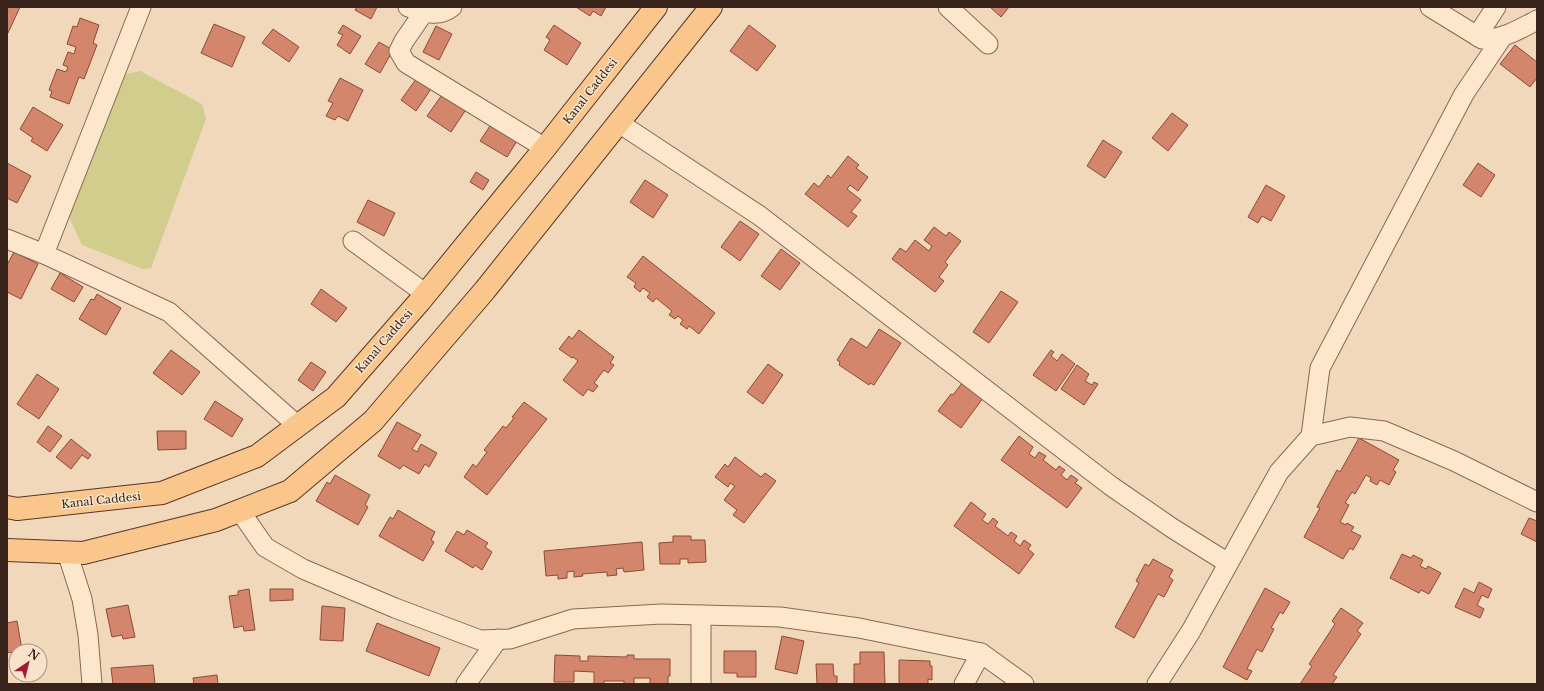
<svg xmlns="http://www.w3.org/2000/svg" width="1544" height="691" viewBox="0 0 1544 691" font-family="'Libre Baskerville',serif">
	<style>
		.green { fill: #d0cd8d }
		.building { fill: #d4866c; stroke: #8b4a37 }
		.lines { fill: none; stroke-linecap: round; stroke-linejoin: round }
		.minor-casing { stroke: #8a6753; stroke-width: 21 }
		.major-casing { stroke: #563628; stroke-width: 24 }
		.minor { stroke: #fce7cd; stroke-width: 19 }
		.major { stroke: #fac68c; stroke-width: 22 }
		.labels { text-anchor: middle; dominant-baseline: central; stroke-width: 3; stroke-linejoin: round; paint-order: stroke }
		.street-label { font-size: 11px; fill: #372319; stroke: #f8e3ca }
	</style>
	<rect width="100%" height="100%" fill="#f2d8ba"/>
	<!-- green -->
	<polygon class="green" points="140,71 202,104 206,119 151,268 143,269 82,245 69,217 126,74"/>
	<!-- building -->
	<g class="building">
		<polygon points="7,7 20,7 7,35"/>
		<polygon points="357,7 377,7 371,19 355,10"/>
		<polygon points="576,7 606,7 601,16 593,11 590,16"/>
		<polygon points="990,7 1009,7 1001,17"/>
		<polygon points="80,18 99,25 93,43 97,45 84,79 79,77 69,104 50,97 52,91 49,90 57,69 66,72 68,67 63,65 68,52 74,54 76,47 67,44 73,26 77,27"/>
		<polygon points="214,24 245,37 232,67 201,53"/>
		<polygon points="343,25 361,36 350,54 337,45 343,35 338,33"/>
		<polygon points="554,25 581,43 567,65 544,50 550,40 546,37"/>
		<polygon points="749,25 776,46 757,71 730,51"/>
		<polygon points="436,26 452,34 439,60 423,52"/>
		<polygon points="273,29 299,47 289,62 262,43"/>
		<polygon points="379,42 393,50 380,73 365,64"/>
		<polygon points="1515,45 1537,62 1537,78 1530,87 1500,64"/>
		<polygon points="419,75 433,86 416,111 401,100"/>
		<polygon points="340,78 363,90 348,121 338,116 335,120 326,116 333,103 328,101"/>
		<polygon points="444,92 467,108 451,132 427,116"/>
		<polygon points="33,107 63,125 47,151 31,141 33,138 20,129"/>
		<polygon points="1172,113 1188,125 1168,151 1152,138"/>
		<polygon points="494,120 520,136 507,157 480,141"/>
		<polygon points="1103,140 1122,152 1105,178 1087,166"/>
		<polygon points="848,156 859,165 856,168 868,177 858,191 850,185 847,189 861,200 851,212 857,216 848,227 805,194 814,183 819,187 828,175 831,178"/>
		<polygon points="7,163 31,176 17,203 7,198"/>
		<polygon points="1478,163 1495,175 1481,197 1463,185"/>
		<polygon points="476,172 489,180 483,190 470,182"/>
		<polygon points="645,180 668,195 653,218 630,202"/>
		<polygon points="1266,185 1285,196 1271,221 1262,216 1258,223 1248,217"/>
		<polygon points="368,200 395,213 384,236 357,222"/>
		<polygon points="740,221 759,234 740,261 721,247"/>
		<polygon points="934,227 946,236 949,232 961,241 945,262 948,265 939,277 944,281 935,292 892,259 900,248 906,252 915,240 929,251 932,246 924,240"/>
		<polygon points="781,249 800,263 780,290 761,276"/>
		<polygon points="14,252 38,264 21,299 7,292 7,265"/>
		<polygon points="643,256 715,313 699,334 689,326 687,329 680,324 683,320 678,316 675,319 669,315 672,311 656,298 653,302 647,297 650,293 643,288 640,292 634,287 636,283 627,277"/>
		<polygon points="60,273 83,287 74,302 51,289"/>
		<polygon points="321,289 347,308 336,322 311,304"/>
		<polygon points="1001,291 1018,302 989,343 973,332"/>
		<polygon points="97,294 121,308 106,335 79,319 91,299 94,300"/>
		<polygon points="879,329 901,343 874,385 870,383 869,385 839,365 840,362 837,360 851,338 867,348"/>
		<polygon points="579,330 614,357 610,363 614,365 608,373 604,370 594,383 598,386 593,392 588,389 583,396 563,380 578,361 573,357 572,358 559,349 569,336 572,339"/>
		<polygon points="171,350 200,372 182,395 153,373"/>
		<polygon points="1051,350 1054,352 1051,356 1057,361 1062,354 1075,364 1056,391 1033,375"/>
		<polygon points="311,362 326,372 313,391 298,380"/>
		<polygon points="768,364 783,375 763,404 747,392"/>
		<polygon points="1077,365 1089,374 1085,381 1092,385 1094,382 1098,384 1084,405 1061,389"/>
		<polygon points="37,374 59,389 39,419 17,404"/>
		<polygon points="962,383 983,398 961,428 938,411 951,394 953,395"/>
		<polygon points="215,401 243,419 232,437 204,419"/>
		<polygon points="524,402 547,419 487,495 464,477 473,464 476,467 487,452 484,450 503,426 506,428 514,418 512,417"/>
		<polygon points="397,422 421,435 412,449 417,452 421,444 437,453 429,467 425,464 419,474 403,465 400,469 378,456"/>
		<polygon points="48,426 62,436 50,452 37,442"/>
		<polygon points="157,431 186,431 186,449 158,450"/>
		<polygon points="1019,436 1033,447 1029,454 1035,458 1039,452 1046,456 1043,460 1056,470 1059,466 1065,470 1061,475 1067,480 1071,475 1078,480 1075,483 1082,488 1067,508 1001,460"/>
		<polygon points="1359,438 1399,460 1393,470 1396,472 1389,485 1380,480 1377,485 1370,481 1371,478 1366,475 1355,494 1352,492 1345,503 1349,505 1340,522 1346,525 1347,523 1354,527 1351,531 1361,536 1353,550 1350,548 1343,559 1304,537 1320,508 1317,507 1324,494 1337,470 1340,472"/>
		<polygon points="71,439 91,455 88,459 82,455 71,469 56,457"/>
		<polygon points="735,457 761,477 765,473 776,481 744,523 733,515 737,510 724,500 735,486 730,483 728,487 715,477 725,464 728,467"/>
		<polygon points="335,475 370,495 365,505 368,507 358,525 316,501 327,482 330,484"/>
		<polygon points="971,502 986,514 982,520 988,524 993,518 998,522 995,526 1008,536 1011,532 1017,536 1014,541 1020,546 1024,540 1031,545 1028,549 1034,554 1019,574 954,526"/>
		<polygon points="398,510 435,532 431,540 434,542 423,561 379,536 390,517 393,519"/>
		<polygon points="1529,518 1537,521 1537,542 1521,534"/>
		<polygon points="467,530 488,543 485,547 492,552 482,570 475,565 473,568 445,551 457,531 464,535"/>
		<polygon points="673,536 691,536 691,540 705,540 706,562 688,563 688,559 680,559 680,564 660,564 659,543 673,542"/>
		<polygon points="642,542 644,570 624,572 623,568 616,569 617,575 607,576 607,572 582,574 583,576 574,577 574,571 567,572 567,578 558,579 558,575 546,576 544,551"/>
		<polygon points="1402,554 1411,558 1413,555 1423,560 1420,566 1426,569 1428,566 1441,573 1429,594 1421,590 1419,593 1390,578"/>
		<polygon points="1153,559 1173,570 1169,577 1173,580 1164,597 1158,594 1134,638 1115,627 1139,583 1136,581 1145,564 1149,566"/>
		<polygon points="1479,582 1492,589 1488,598 1482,595 1477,605 1484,609 1480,618 1455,607 1464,588 1474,593"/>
		<polygon points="1265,588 1290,602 1283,614 1280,612 1271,628 1274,629 1262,652 1257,649 1247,669 1252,671 1247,680 1223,667"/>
		<polygon points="249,589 255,630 244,631 243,626 234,628 229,596 238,595 238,591"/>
		<polygon points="270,589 293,589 293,600 270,601"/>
		<polygon points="128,605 135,637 123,639 122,635 112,637 106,609"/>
		<polygon points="322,606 345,608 343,641 320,640"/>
		<polygon points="1341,608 1363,623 1357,631 1361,634 1333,675 1337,677 1332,684 1300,684 1312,666 1309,664 1335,624 1332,621"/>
		<polygon points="17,621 22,650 7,653 7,623"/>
		<polygon points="377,623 440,648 429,676 366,651"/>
		<polygon points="782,636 804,641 797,674 775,669"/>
		<polygon points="724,651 756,651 756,677 737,677 737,673 724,673"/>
		<polygon points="860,652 884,652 885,684 854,684 854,664 860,664"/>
		<polygon points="555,655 580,656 580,661 588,661 588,656 627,657 627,655 634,655 634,659 670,659 670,676 668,676 668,684 650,684 650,678 634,678 634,684 624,684 624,681 604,681 604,684 594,684 594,672 574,671 574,682 554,682"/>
		<polygon points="899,660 930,661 930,666 932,666 932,680 928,679 928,684 899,684"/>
		<polygon points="816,664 833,664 834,676 837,676 837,684 817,684"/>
		<polygon points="153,665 155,684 113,684 111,668"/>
		<polygon points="217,675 218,684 194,684 193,678"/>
	</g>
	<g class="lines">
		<!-- minor casing -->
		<g class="minor-casing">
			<g id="minor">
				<path d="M408 7C424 12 438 18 452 7"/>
				<polyline points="948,7 988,44"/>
				<path d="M1430 7 1482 39C1502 40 1520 29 1537 20"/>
				<polyline points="424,12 404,41 399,51 406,63 545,148"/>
				<polyline points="1477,36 1496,7"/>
				<polyline points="619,123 760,216 1111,486 1172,528 1228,563"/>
				<polyline points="7,239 44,254 169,312 298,426"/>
				<polyline points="353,241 426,294"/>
				<polyline points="44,254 141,7"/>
				<polyline points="1311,436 1320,368 1464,94 1503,36"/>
				<polyline points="240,511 265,547 303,569 395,608 480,640 510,639 573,619 661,614 780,617 859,628 972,651 981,653 1024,684"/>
				<polyline points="67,552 82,599 88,635 92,684"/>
				<polyline points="701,615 701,684"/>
				<polyline points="466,684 498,639"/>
				<polyline points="964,684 981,653"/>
				<polyline points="1157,684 1191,631 1279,472 1311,436 1350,427 1384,431 1454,461 1537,502"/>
			</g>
		</g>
		<!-- major casing -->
		<g class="major-casing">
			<g id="major">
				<polyline points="7,507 17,509 162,493 257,456 336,397 420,301 545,148 656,7"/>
				<polyline points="7,550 83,553 216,520 290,491 373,421 485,290 711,7"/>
			</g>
		</g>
		<!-- minor -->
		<use href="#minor" class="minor"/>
		<!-- major -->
		<use href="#major" class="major"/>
	</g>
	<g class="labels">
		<!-- street labels -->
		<g class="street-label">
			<text transform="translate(590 91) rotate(-52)">Kanal Caddesi</text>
			<text transform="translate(384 341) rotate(-49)">Kanal Caddesi</text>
			<text transform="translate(101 500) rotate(-6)">Kanal Caddesi</text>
		</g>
	</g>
	<!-- border -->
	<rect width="1544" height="691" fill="none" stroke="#372319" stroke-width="16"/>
	<!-- north arrow -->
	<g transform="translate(28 663) rotate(35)"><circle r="19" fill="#f8e3ca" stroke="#ab9683"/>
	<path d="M0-3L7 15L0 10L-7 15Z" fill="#9e1d33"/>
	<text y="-6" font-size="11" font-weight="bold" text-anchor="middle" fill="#372319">N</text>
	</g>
</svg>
